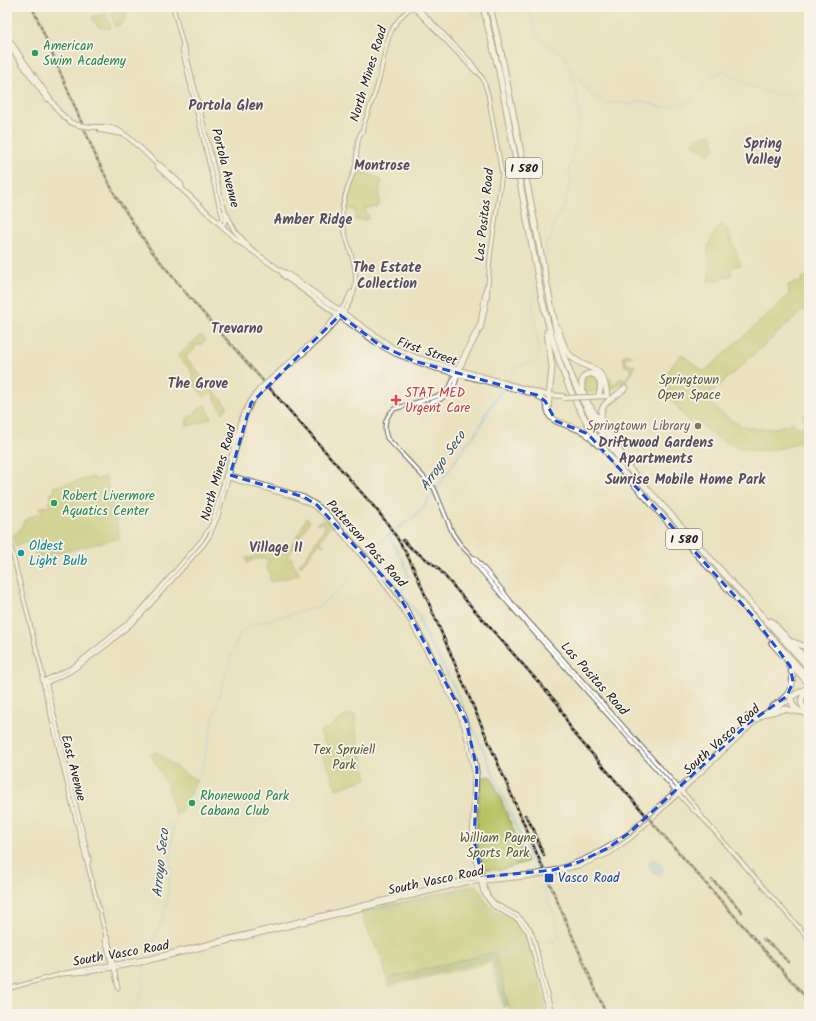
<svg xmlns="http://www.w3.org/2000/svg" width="816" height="1021" viewBox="0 0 816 1021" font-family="Kalam,sans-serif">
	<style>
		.green { fill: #b7c264; stroke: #6a6f40 }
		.forest { fill: #91a85a; stroke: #56623b }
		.water { fill: #70c0eb; stroke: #466e84 }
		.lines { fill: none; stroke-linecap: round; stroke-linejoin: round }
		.stream { stroke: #70c0eb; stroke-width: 1 }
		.secondary-casing { stroke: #646155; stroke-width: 5 }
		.primary-casing { stroke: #646155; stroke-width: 6 }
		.highway-casing { stroke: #646155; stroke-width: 7 }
		.secondary { stroke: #fff; stroke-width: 3 }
		.primary { stroke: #fff; stroke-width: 4 }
		.highway { stroke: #fff; stroke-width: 5 }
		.rail-casing { stroke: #1c1c1c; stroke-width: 2.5 }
		.rail { stroke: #f7f3e8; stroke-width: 1; stroke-dasharray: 3; stroke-linecap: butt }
		.secondary-bridge-casing { stroke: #646155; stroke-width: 5; stroke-linecap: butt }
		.primary-bridge-casing { stroke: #646155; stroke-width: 6; stroke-linecap: butt }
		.secondary-bridge { stroke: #fff; stroke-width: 3 }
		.primary-bridge { stroke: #fff; stroke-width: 4 }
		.marked { fill: none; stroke: #1d4ed8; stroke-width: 3; stroke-dasharray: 8 5; stroke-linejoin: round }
		.leisure-dot { fill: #2e9e5b; stroke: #f7f3e8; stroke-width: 1.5 }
		.health-dot { fill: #e0444e; stroke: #f7f3e8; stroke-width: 1.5 }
		.education-dot { fill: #8d6e63; stroke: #f7f3e8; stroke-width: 1.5 }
		.culture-dot { fill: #0f9aa8; stroke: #f7f3e8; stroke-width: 1.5 }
		.transit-dot { fill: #1a4fb4; stroke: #f7f3e8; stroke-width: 1.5 }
		.labels { text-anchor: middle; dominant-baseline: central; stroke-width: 3.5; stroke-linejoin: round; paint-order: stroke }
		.shield { fill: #f7f3e8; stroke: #5e5c59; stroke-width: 1 }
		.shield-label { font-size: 12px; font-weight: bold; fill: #1c1c1c }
		.leisure-label { font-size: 13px; fill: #27864d; stroke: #f7f3e8; text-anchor: start }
		.street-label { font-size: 13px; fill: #1c1c1c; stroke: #f7f3e8 }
		.park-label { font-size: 13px; fill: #525635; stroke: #f7f3e8 }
		.health-label { font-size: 13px; fill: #be3a42; stroke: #f7f3e8; text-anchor: start }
		.education-label { font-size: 13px; fill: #785e54; stroke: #f7f3e8; text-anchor: end }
		.culture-label { font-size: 13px; fill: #0d838f; stroke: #f7f3e8; text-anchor: start }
		.transit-label { font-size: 13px; fill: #164399; stroke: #f7f3e8; text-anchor: start }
		.neighbourhood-label { font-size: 14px; font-weight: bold; fill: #564e5e; stroke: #f7f3e8 }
		.water-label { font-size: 14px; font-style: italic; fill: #395564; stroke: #f7f3e8 }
	</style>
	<rect width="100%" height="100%" fill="#f7f3e8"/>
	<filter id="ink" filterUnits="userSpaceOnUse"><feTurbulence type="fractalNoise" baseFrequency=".025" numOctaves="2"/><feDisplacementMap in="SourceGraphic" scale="8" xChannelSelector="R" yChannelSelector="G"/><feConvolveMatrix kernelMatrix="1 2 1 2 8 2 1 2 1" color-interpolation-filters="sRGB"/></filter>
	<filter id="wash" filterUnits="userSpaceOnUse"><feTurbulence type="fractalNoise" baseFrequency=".012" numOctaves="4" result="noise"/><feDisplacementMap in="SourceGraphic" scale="16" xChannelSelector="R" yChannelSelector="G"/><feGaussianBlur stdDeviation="0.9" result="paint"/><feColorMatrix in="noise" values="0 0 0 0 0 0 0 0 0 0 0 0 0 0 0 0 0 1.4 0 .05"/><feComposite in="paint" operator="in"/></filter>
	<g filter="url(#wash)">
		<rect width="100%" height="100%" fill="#eae2bf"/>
		<!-- green -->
		<g class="green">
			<path d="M126 8C128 18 124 24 115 27L111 13Z"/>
			<path d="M106 13 111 28C101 30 95 26 92 17Z"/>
			<polygon points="711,134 715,148 709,155 692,143 699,137"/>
			<polygon points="357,169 380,179 382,181 380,187 379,205 377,207 366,208 365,210 369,218 364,220 355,220 356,210 345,208 355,171"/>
			<path d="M721 224 727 229 741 265 730 268 732 275 715 281H708L711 266 708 263 710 260C703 250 714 232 721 224Z"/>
			<path d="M809 276V305L710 394C708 401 713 406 718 410 739 430 767 434 793 422L798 429 807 423 802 416 809 411V430L802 435 805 440C781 450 755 456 730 444 716 439 705 428 694 419L690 423 673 402 665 384 669 379 666 374 681 354 703 371 706 370 788 296 789 293 788 285 796 282 799 283 802 281 801 278Z"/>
			<polygon points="201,335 206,340 200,345 195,345 194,350 187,355 186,358 227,406 227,408 223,413 211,392 204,397 195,386 191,370 177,356"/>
			<path d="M625 354 632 356V357L627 356 625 363 629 364 630 366H635C633 377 620 387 609 389L606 379 608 377 615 384 619 379 621 380 622 378 625 379 632 370 624 365 625 359H622Z"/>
			<polygon points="590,374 599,381 597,391 584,393 584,378"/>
			<polygon points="206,404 211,418 196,424 187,426 186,423 189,416 195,415 196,411"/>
			<polygon points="94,477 95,480 106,477 120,538 50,555 36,557 32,541 15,546 12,536 19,531 24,521 36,514 43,513 40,507 45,506 46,507 50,505 48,502 52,499 50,494 55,491 53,487"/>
			<polygon points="146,493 148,493 151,502 149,504 140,507 138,502 134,506 129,503 131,509 121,512 119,510 116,501 121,499 127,501 133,496 139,498"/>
			<polygon points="306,518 310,521 295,546 300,550 294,548 288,555 292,558 292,562 299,573 299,575 271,582 269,577 271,576 266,566 269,559 255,559 247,563 246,558 253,557 261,551 259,546 265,540 272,548 280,549 284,553 295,541"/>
			<polygon points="323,520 327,520 331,527 326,532 319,542 325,546 318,543 308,558 300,567 299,564 304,560 325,527 324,523 322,522 317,524 317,523"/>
			<polygon points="351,714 355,715 356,730 367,779 336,789 330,771 319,751 326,748 328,745 324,741 320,732 333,725 346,715"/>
			<polygon points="155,751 185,774 197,780 183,806 176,816 168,786 151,755"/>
			<polygon points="491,776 527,862 500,870 483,869 477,845 476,836 480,778"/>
			<path d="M475 885C480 887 484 901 490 907 499 915 513 917 521 926 532 938 543 995 547 1014H511L497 961 389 986 382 958 369 934 361 912Z"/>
		</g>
		<!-- forest -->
		<polygon class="forest" points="495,952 508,1005 503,1007 492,959 390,983 389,980 393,977"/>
		<!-- water -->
		<path class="water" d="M653 859C658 860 663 866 663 871L660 875 656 874 648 865Z"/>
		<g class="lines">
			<!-- stream -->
			<g class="stream">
				<polyline points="468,7 473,13 482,16"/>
				<polyline points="524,7 530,11 533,24 541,40 566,57 574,82 580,116 578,128 576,132 576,140 573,159 569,169 572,182 569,185 565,203 554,222 551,240 545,243 547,251 547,255"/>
				<polyline points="493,14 504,7"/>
				<polyline points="217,40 219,35 224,33"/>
				<path d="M572 73 576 76 593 97 608 103 619 102 626 104H632L642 101 663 108 690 102 712 76 720 72H726C741 81 760 91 778 94 786 96 801 94 809 92"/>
				<polyline points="52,96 65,112 76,118"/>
				<polyline points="507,382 516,366 533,363 538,358 539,349 532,305 535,297 534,284"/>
				<path d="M436 490 467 443C478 435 482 420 489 409 494 402 498 395 503 388"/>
				<polyline points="390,534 390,539 404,562 409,579 402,592 419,616 422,627 431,646 441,662 456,691 483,750 530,859 536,866 539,872"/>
				<polyline points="366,553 383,539 420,512 434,492"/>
				<polyline points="250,625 318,607 340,590 361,558"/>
				<path d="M234 650C236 642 238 634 246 628"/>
				<polyline points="181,813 201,773 215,710 232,654"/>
				<polyline points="369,913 457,892 466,893 472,896 526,948"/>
				<path d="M538 944 556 940 559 936C558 920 549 905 544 890 542 885 543 880 541 875"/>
				<polyline points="147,956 164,915 167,902 173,826 177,818"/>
				<polyline points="134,1014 143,989 144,965"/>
				<path d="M505 1014 502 1004V999C499 988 486 965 495 955L530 946"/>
			</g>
		</g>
	</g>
	<g filter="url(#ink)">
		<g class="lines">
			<!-- secondary casing -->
			<g class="secondary-casing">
				<g id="secondary">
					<path d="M173 7 183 45 185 48 222 201C225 211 230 217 222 226"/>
					<polyline points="413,7 476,72"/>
					<polyline points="183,45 182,49 218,201 223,218 219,223"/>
					<path d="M362 132C366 115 374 99 378 83 387 52 383 28 412 7"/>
					<path d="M488 284 486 287 480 323 459 365 450 387 441 395 394 409C385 417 383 427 387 438L434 488 453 534 460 544 472 557 475 558 502 590 511 602 696 807 701 816 809 939"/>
					<path d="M275 375C299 353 339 322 351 292"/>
					<path d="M276 377C301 355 341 326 353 295 363 268 342 240 342 214 342 196 352 180 356 164 357 154 356 139 362 131"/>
					<polyline points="414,404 425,404 441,399 451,391 455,384 458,374 466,356 481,328 487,300 490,257 502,174 488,94 483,79 471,62 417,7"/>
					<path d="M226 476 230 475 304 497 317 505 328 514 398 593 461 710C469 727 475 753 477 772L474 841 485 888 488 896 494 903 518 916 524 922 530 929 534 939 552 1014"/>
					<polyline points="226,476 229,478 294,497 315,507 331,521 379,576 409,619 457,708 464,727 474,772 472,845 483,892 493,906 518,920 528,932 549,1014"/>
					<polyline points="7,531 43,676 42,678 74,812 106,936 108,938 118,988"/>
					<polyline points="472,557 473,561 509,604 693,810 699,814"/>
					<polyline points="43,681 73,667 106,641 138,614 201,541 212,524 242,417 249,403 259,389"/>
					<polyline points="46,681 89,859 88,864"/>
					<polyline points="44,684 68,673 80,665 108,644 140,616 204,544 210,535 218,516 245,417 251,403 262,390"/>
					<polyline points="772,710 791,700"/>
					<polyline points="747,716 752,721"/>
					<path d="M553 870C582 862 604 851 629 833L752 721 772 708"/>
					<polyline points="554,872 582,865 610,853 632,837 757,720 767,713"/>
					<polyline points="106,936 105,939 112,966"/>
					<polyline points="61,974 89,972 141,963 465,883 534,876"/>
					<polyline points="7,989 65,973 150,958 468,879 533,874"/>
				</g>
			</g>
			<!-- primary casing -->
			<g class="primary-casing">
				<g id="primary">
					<polyline points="7,37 59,112 70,122 78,125"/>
					<polyline points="7,42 47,99"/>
					<path d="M91 127C100 127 111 126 119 131 133 139 145 153 157 164L158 167 237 240 281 271 286 273 392 347 418 358 543 394 549 395 563 396"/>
					<polyline points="100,130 123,134"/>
					<polyline points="157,164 160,165 181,184 182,188"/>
					<polyline points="225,212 235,231 248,246"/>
					<polyline points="281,271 284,276 378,344 396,354 431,367 538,395"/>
					<polyline points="589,397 607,396"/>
				</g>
			</g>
			<!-- highway casing -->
			<g class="highway-casing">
				<g id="highway">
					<path d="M483 7 499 71 542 299C557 362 573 412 615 463L809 679"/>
					<path d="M490 7 501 52 557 335C570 379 589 419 617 455L809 668"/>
					<path d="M558 328C561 337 563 347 569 354 587 374 604 360 607 396"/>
					<polyline points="547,332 552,367 548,409"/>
					<path d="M599 394C608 370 575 365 583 392 587 405 596 415 603 426 612 439 620 452 629 465"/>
					<polyline points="537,395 545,401 550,416 556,421 585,432 598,445"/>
					<path d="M602 422C597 401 614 400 625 388"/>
					<polyline points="771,621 809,662"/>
					<polyline points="793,642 809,648"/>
					<polyline points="772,643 809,684"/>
					<path d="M809 690C803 695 799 699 803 707L809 711"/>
					<path d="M771 708C776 704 782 701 786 696 794 688 794 675 789 665"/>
					<polyline points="767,713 785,709 799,712"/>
					<path d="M807 714C799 711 791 708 791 697L809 687"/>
				</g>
			</g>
			<!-- secondary -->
			<use href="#secondary" class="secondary"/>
			<!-- primary -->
			<use href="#primary" class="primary"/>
			<!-- highway -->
			<use href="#highway" class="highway"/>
			<!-- rail casing -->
			<g class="rail-casing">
				<g id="rail">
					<path d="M32 7 41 27 97 159 115 195 150 249 190 298 376 509C392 528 404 547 414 569L606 1014"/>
					<polyline points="403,540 412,549 437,567 461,595 558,704 572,731 809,1001"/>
					<polyline points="525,815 534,830 538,842 544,855"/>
					<polyline points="712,880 722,889 742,912"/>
					<polyline points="763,939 776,949 788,962"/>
				</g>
			</g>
			<!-- rail -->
			<use href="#rail" class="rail"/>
			<!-- secondary-bridge casing -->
			<g class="secondary-bridge-casing">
				<g id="secondary-bridge">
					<polyline points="259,389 275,375"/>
					<polyline points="262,390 276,377"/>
					<polyline points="533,874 553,870"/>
					<polyline points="534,876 554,872"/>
				</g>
			</g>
			<!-- primary-bridge casing -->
			<g class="primary-bridge-casing">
				<g id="primary-bridge">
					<polyline points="78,125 91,127"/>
					<polyline points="564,398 589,397"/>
				</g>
			</g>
			<!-- secondary-bridge -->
			<use href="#secondary-bridge" class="secondary-bridge"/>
			<!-- primary-bridge -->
			<use href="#primary-bridge" class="primary-bridge"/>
		</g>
	</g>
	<!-- marked area -->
	<path d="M0 0H816V1021H0ZM340 315 378 344 414 361 537 395 545 401 556 421 588 434 752 615 790 666 793 682 787 696 749 723 629 833 608 848 579 862 553 870 482 877 474 841 477 769 466 721 398 593 317 505 304 497 230 475 251 403Z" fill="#eae2bf" fill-opacity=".55" fill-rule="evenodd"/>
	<path class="marked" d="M340 315 378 344 414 361 537 395 545 401 556 421 588 434 752 615 790 666 793 682 787 696 749 723 629 833 608 848 579 862 553 870 482 877 474 841 477 769 466 721 398 593 317 505 304 497 230 475 251 403Z"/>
	<!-- markers -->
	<g class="leisure-dot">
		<circle cx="35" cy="53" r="4"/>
		<circle cx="54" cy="503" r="4"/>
		<circle cx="192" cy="803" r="4"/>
	</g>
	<path class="health-dot" d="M394 394h4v4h4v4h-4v4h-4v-4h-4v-4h4z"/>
	<circle class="education-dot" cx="698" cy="426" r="4"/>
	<circle class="culture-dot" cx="21" cy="553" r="4"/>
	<rect class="transit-dot" x="544" y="873" width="10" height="10" rx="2"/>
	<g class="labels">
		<!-- shield labels -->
		<g class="shield">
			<rect x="506" y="158" width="36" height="20" rx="3"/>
			<rect x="666" y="529" width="36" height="20" rx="3"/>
		</g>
		<g class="shield-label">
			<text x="524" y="168">I 580</text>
			<text x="684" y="539">I 580</text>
		</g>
		<!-- leisure labels -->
		<g class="leisure-label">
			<text x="43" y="46">American<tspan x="43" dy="15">Swim Academy</tspan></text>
			<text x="62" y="496">Robert Livermore<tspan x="62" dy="15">Aquatics Center</tspan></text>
			<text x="200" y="796">Rhonewood Park<tspan x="200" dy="15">Cabana Club</tspan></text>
		</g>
		<!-- street labels -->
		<g class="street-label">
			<text transform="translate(369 74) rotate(-73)">North Mines Road</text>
			<text transform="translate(225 168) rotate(76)">Portola Avenue</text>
			<text transform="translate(485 215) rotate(-84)">Las Positas Road</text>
			<text transform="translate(427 352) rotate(19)">First Street</text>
			<text transform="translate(219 473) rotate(-74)">North Mines Road</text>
			<text transform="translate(366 544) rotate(48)">Patterson Pass Road</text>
			<text transform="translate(594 679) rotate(48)">Las Positas Road</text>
			<text transform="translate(722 740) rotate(-42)">South Vasco Road</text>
			<text transform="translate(73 768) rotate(76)">East Avenue</text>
			<text transform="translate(436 881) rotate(-12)">South Vasco Road</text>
			<text transform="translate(121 954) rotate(-10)">South Vasco Road</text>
		</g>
		<!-- park labels -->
		<g class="park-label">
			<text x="689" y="380">Springtown<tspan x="689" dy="15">Open Space</tspan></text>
			<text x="344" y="750">Tex Spruiell<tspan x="344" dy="15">Park</tspan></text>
			<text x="498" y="838">William Payne<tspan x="498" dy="15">Sports Park</tspan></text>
		</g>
		<!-- health labels -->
		<g class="health-label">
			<text x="405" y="393">STAT MED<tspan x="405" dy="15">Urgent Care</tspan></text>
		</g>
		<!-- education labels -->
		<g class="education-label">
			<text x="690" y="426">Springtown Library</text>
		</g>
		<!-- culture labels -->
		<g class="culture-label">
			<text x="29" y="546">Oldest<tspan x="29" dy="15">Light Bulb</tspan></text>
		</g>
		<!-- transit labels -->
		<g class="transit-label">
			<text x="558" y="878">Vasco Road</text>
		</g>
		<!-- neighbourhood labels -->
		<g class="neighbourhood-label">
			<text x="226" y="106">Portola Glen</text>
			<text x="763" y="144">Spring<tspan x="763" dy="16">Valley</tspan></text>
			<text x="382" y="166">Montrose</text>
			<text x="313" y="220">Amber Ridge</text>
			<text x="387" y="268">The Estate<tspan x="387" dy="16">Collection</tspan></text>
			<text x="237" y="329">Trevarno</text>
			<text x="198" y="384">The Grove</text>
			<text x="656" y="443">Driftwood Gardens<tspan x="656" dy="16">Apartments</tspan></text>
			<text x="685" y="480">Sunrise Mobile Home Park</text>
			<text x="276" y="548">Village II</text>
		</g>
		<!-- water labels -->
		<g class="water-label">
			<text transform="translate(443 461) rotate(-55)">Arroyo Seco</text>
			<text transform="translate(161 863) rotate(-84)">Arroyo Seco</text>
		</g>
	</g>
	<!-- margin -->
	<rect width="816" height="1021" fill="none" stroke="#f7f3e8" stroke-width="24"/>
</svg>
